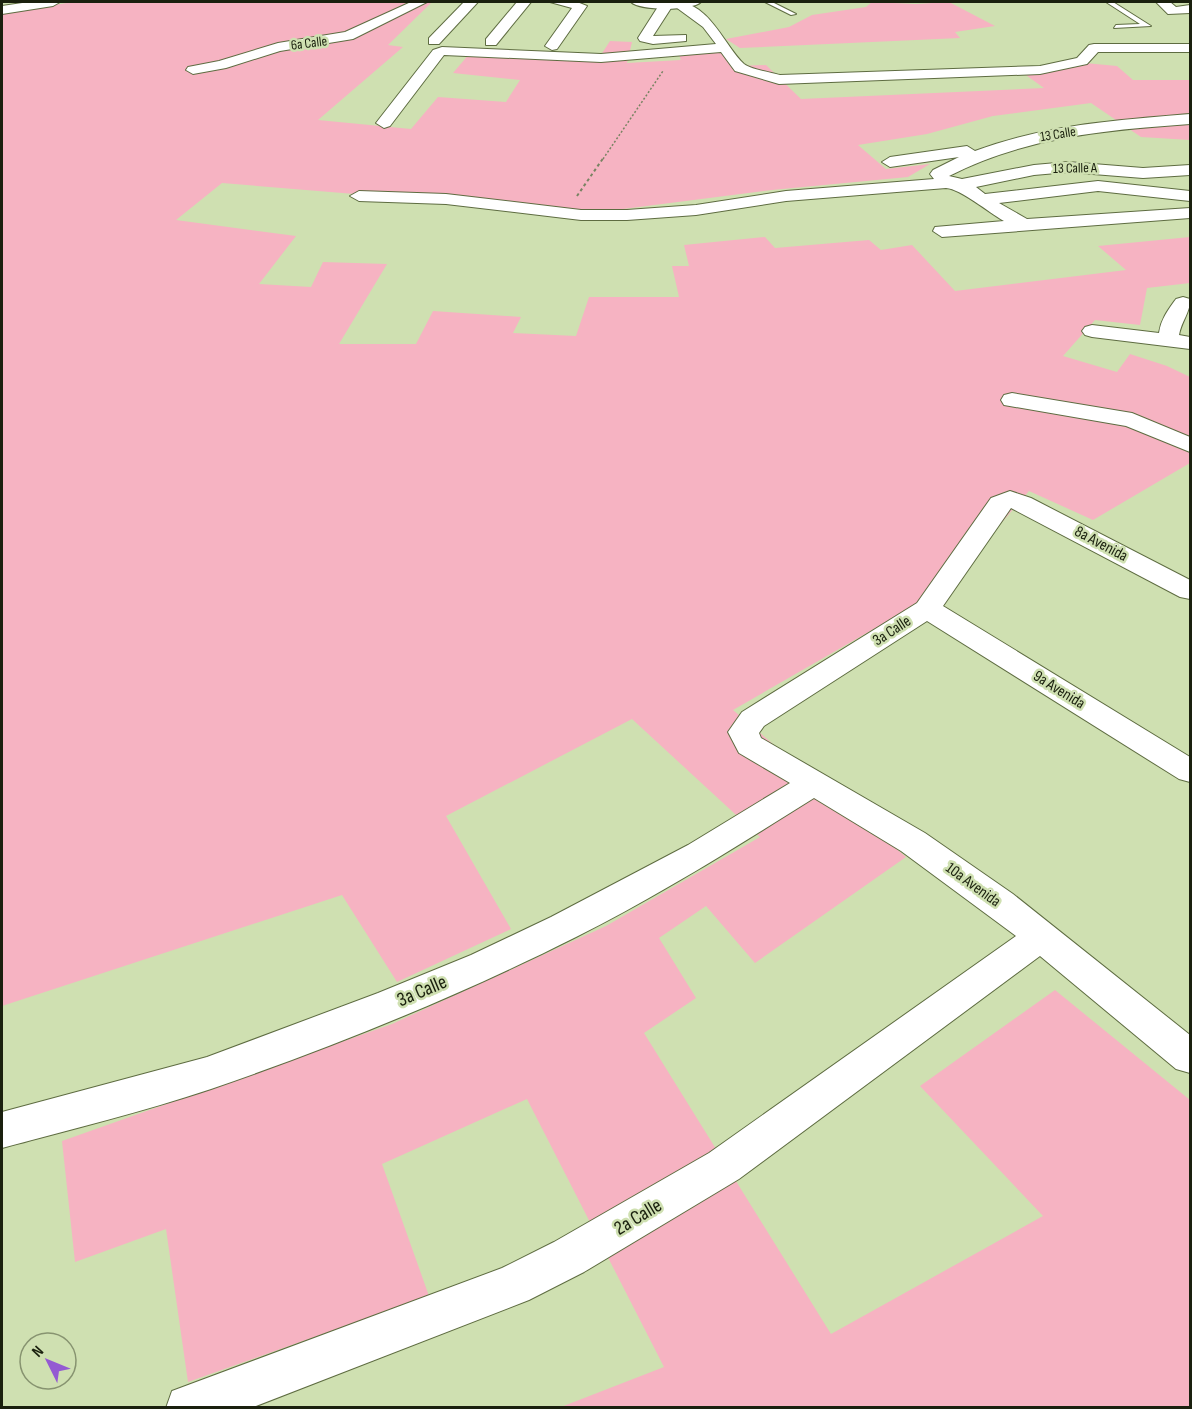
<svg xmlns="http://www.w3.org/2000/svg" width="1192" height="1409" viewBox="0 0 1192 1409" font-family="'Sofia Sans Condensed',sans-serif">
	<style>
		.green { fill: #f6b3c2 }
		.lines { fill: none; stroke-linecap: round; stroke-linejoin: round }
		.lane-casing { stroke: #5e6c41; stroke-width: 2 }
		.street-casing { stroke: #5e6c41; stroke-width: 2 }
		.secondary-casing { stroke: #5e6c41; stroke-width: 2 }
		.path-far1 { stroke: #788362; stroke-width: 1.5; stroke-dasharray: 2 2; stroke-linecap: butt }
		.path { stroke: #788362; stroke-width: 2; stroke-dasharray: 3 3; stroke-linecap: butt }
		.lane { fill: #fff; fill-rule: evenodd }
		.street { fill: #fff; fill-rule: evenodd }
		.secondary { fill: #fff; fill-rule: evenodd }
		.labels { text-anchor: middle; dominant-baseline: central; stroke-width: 5; stroke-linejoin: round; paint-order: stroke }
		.far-street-label { font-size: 14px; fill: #1a200e; stroke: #cfe0b1 }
		.street-label { font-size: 16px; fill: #1a200e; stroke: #cfe0b1 }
		.near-street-label { font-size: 20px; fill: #1a200e; stroke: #cfe0b1 }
	</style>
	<rect width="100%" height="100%" fill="#cfe0b1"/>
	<!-- green -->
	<g class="green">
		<polygon points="73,2 432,2 388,45 403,47 318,120 411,129 438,97 506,102 520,80 453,73 470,53 597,61 610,41 632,42 627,63 681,60 679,55 722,51 735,66 766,65 801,99 1044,88 1023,73 1085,63 1117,66 1133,80 1190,80 1190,140 1141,137 1091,103 993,116 927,134 858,145 886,169 930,164 908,177 772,190 623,209 561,211 222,183 176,220 296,236 259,284 311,287 323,262 387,264 339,344 416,344 433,311 521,317 513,333 576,336 589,297 679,297 672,266 689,266 684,245 765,237 775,248 869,240 881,250 912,245 955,291 1126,270 1098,246 1190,237 1190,283 1147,288 1140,325 1095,320 1063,356 1117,372 1130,354 1167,366 1190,377 1190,463 1093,520 1029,491 945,588 733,710 906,857 755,963 706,906 659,938 696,998 644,1033 831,1334 1043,1216 920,1086 1055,990 1190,1100 1190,1407 561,1407 664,1367 527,1099 382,1164 429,1296 188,1382 166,1229 75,1262 62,1141 392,1024 606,926 760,837 632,719 446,816 511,929 397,982 342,895 2,1006 2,13"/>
		<polygon points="872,2 916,4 949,2 995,26 955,32 960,38 740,48 726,39 789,27 812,15 866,7"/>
	</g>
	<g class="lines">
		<!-- lane casing -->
		<g class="lane-casing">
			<g id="lane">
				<polygon points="765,2 772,2 796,14 791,15"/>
				<polygon points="1106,2 1113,2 1151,26 1114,28 1116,25 1140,24"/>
			</g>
		</g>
		<!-- street casing -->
		<g class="street-casing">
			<g id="street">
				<polygon points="411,2 427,2 353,39 280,51 226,68 193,74 186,70 188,67 219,61 278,43 345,32"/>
				<polygon points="464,2 478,2 439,44 429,44 429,38"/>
				<polygon points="517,2 531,2 496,45 486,45 486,39"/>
				<polygon points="550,2 577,2 587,6 557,49 552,50 545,46 572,8"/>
				<path d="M661 2H668L672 5 677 2C710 3 725 47 744 64 752 70 770 72 780 75L1040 66 1077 58 1089 45 1094 44H1190V52H1098L1087 64 1040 74 779 84 735 71 721 52 601 62 444 55 390 126 384 128 376 123 433 50 442 47 601 54 716 44 703 27 673 5 653 36 686 35V41L653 44 640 41 638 38Z"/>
				<polygon points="1156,2 1170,2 1176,7 1190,5 1190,13 1168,14"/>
				<path d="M1190 114V124C1106 130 1025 137 949 176L962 179 1034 165 1068 162 1143 168 1190 165V175L1143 178 1068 172 1034 175 976 187 985 194 1098 181 1190 191V201L1098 191 999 203 1027 219 1190 208V218L942 237 933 231 935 227 1004 221C988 212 961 189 946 188L786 201 696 215 627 220H581L446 204 359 201 350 196 359 191 446 194 581 210H627L696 205 786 191 934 179 930 174 933 170 959 157 890 167 882 162 890 157 967 146 975 151C1044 125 1117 120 1190 114Z"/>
				<path d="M1183 297 1190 299C1191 311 1181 322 1179 335L1190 337V349L1092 337 1085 335 1082 331 1085 327 1092 325 1159 333C1161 319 1168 310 1176 299Z"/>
				<polygon points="1012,393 1132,413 1190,437 1190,452 1126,426 1004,405 1001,400 1004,395"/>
				<path d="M1010 491 1031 498 1190 580V599L1180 597 1011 508 943 606 1190 757V782L1179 779 927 621 764 726 759 733 761 738 925 833 1013 894 1190 1035V1073L1176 1069 1040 956 739 1179 584 1272 529 1300 251 1408H166L172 1391 502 1268 554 1242 709 1153 1016 936 901 851 814 798C736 847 658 896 576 937 461 995 333 1047 211 1089 143 1112 72 1129 2 1148V1112L207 1057 378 993 471 955 551 917 688 845 790 783 739 753 728 732 742 712 917 603 991 498Z"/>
			</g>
		</g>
		<!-- secondary casing -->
		<g class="secondary-casing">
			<g id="secondary">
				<polygon points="29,2 60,2 53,6 2,14 2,6"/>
				<path d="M631 2H701C692 11 640 11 631 2Z"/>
			</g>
		</g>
		<!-- path-far1 -->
		<polyline class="path-far1" points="603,159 663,71"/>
		<!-- path -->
		<polyline class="path" points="577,196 604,157"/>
		<!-- lane -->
		<use href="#lane" class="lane"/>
		<!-- street -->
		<use href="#street" class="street"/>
		<!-- secondary -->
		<use href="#secondary" class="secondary"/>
	</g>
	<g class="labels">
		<!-- far-street labels -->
		<g class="far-street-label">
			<text transform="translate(309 43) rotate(-7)">6a Calle</text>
			<text transform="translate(1058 134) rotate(-9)">13 Calle</text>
			<text transform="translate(1075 168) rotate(-1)">13 Calle A</text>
		</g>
		<!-- street labels -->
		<g class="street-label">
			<text transform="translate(1101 544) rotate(28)">8a Avenida</text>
			<text transform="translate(892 631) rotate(-33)">3a Calle</text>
			<text transform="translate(1059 690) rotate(32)">9a Avenida</text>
			<text transform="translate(973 885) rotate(36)">10a Avenida</text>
		</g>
		<!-- near-street labels -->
		<g class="near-street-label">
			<text transform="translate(422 991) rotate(-23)">3a Calle</text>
			<text transform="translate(638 1217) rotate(-31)">2a Calle</text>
		</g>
	</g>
	<!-- border -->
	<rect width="1192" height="1409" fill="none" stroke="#1a200e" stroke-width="6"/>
	<!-- north arrow -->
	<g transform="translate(48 1361) rotate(313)"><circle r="28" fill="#cfe0b1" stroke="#879370" stroke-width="1.5"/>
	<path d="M0-4.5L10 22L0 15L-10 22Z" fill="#945ad2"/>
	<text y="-9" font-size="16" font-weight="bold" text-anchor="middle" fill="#1a200e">N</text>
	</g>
</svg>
